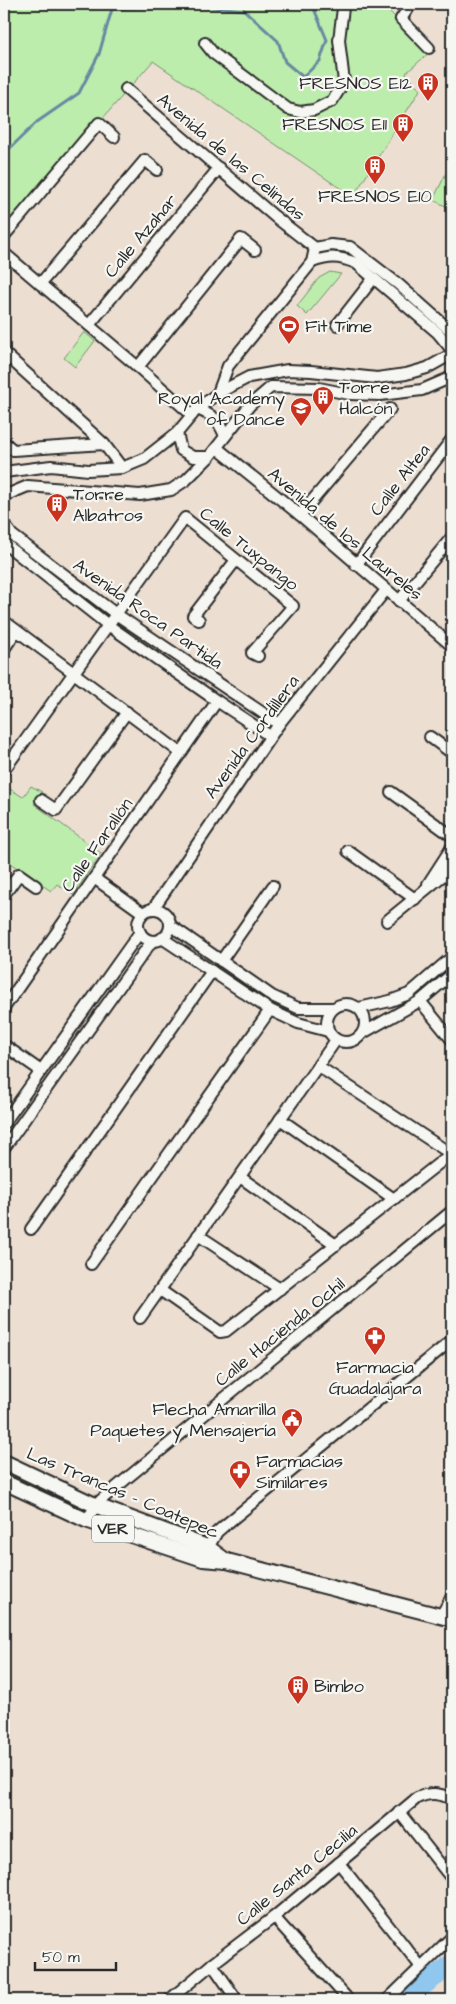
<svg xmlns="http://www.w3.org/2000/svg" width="456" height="2004" viewBox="0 0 456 2004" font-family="'Architects Daughter',sans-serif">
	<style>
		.green { fill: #bdedac; stroke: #748c6c }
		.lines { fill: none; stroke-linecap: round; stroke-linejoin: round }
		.stream { stroke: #6789a0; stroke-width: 3 }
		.river { stroke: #8fc7ee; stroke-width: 20 }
		.minor-casing { stroke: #2b2b2b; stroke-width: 14 }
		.major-casing { stroke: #2b2b2b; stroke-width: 18 }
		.minor { stroke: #f6f6f2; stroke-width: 10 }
		.major { stroke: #f6f6f2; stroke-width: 14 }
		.labels { text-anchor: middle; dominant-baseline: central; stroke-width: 4.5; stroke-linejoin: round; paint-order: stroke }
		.shield { fill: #f6f6f2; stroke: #686867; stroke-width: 1 }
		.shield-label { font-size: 16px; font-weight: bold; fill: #2b2b2b }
		.poi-label { font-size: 18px; fill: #2b2b2b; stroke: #f6f6f2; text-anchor: start }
		.street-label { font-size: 18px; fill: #2b2b2b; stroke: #f6f6f2 }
	</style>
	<rect width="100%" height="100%" fill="#ecdfd2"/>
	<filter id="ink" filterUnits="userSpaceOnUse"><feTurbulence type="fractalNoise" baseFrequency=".02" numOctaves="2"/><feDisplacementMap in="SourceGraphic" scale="10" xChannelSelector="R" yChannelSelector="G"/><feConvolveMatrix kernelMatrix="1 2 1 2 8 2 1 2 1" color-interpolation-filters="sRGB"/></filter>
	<g filter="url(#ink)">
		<!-- green -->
		<g class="green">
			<polygon points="4,4 382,4 430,52 406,73 420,90 353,197 153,61 4,231"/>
			<polygon points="451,163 452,164 452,209 433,200"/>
			<polygon points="330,272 341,274 307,315 297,306 319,278"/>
			<polygon points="84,332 95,341 75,367 64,358"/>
			<polygon points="5,786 23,797 31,786 42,792 34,804 101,853 73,895 57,884 51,891 4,859"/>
		</g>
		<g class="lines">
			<!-- stream -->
			<polyline class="stream" points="4,154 37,122 79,93 99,54 112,9 185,4 244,10 278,41 285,62 303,77 320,61 327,40 312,4"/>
			<!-- river -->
			<polyline class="river" points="397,2000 425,1984 452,1964"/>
			<!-- minor casing -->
			<g class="minor-casing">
				<g id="minor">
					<polyline points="411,4 401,19 429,48"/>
					<polyline points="205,43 213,53 288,109 300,112 314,110 332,101 344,82 339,40 343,8 345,4"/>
					<polyline points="126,89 274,216 315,248"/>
					<polyline points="4,236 99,123 114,137"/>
					<polyline points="315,248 331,245 350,247 398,284 452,332"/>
					<polyline points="4,253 138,367 192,415"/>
					<path d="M312 262C331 256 337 256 356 263L438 333 452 350"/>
					<polyline points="40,284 145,160 157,170"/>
					<polyline points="89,325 219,168"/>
					<polyline points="337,325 373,279"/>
					<polyline points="4,353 104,444 122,468"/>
					<polyline points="138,367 241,239 255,250"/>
					<polyline points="218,393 228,366 312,262 315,248"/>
					<path d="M197 409C214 416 218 419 225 436"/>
					<polyline points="177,433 181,450 193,457 209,457"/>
					<polyline points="4,442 13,450 104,444"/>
					<polyline points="217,448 300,515 452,646"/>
					<polyline points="4,472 51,466 88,470 122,468 144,459 177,433 197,409 218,393 249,377 288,370 311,371 377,378 406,374 427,368 452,354"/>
					<polyline points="4,496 28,486 140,495 171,490 186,480 209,457 250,405 271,387 319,388 349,394 380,395 422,390 452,377"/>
					<polyline points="300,515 390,409"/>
					<polyline points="4,524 12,535 116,614 279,724"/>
					<polyline points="4,543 108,625 217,701 270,736"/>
					<polyline points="356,565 452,439"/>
					<polyline points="399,601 452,537"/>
					<polyline points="199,620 193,616 236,560"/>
					<polyline points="4,621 181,753"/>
					<polyline points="4,649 16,631"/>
					<polyline points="430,737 452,753"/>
					<polyline points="4,770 185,518 293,606 252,653 258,656"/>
					<polyline points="391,792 452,836"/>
					<polyline points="41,800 56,810 127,712"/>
					<polyline points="348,851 415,899"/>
					<polyline points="94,878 143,913"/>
					<polyline points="428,884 452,847"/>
					<polyline points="4,895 19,874 36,886"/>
					<polyline points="153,909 279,724 386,590"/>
					<circle cx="154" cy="925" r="16"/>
					<polyline points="387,921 452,868"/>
					<polyline points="170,925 272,996 298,1008 334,1008"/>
					<polyline points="162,938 270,1010 298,1023 328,1031"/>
					<polyline points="221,961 273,886"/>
					<polyline points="420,1001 452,1040"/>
					<circle cx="346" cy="1023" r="19"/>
					<polyline points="4,1008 217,701"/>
					<polyline points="359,1008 390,1001 409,994 452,957"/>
					<polyline points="363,1033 420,1001 452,974"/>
					<polyline points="4,1045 41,1071"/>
					<polyline points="318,1066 451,1154"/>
					<polyline points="280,1119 394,1199"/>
					<polyline points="4,1123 140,932"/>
					<polyline points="4,1148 152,941"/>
					<polyline points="240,1177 336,1245"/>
					<polyline points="31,1229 212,971"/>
					<polyline points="198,1235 280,1289"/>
					<polyline points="91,1264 270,1010"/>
					<polyline points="160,1290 220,1332 226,1331 452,1153"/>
					<polyline points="140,1318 336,1040"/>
					<polyline points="86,1520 101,1500 126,1479 452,1211"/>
					<polyline points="205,1553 217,1532 224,1526 452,1340"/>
					<polyline points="441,1616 452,1596"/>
					<polyline points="399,1812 452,1879"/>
					<polyline points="339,1863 421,1967"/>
					<polyline points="274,1917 346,1997"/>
					<polyline points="212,1964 237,2000"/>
					<path d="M169 2000 212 1964 274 1917 417 1798C430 1792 439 1793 452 1799"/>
					<polyline points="387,2000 452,1937"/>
				</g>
			</g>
			<!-- major casing -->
			<g class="major-casing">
				<g id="major">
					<polyline points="4,1462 97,1506 207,1547 226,1561"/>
					<polyline points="4,1482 86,1520 203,1559 227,1561 452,1619"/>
				</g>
			</g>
			<!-- minor -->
			<use href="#minor" class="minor"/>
			<!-- major -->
			<use href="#major" class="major"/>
		</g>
	</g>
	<!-- icons -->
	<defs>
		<g id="building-pin" transform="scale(1.125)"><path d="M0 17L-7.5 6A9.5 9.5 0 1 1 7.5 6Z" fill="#c8321e" stroke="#f6f6f2"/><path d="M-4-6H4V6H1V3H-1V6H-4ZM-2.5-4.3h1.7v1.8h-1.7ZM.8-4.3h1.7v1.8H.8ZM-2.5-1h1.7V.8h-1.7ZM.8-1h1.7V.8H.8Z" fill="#fff"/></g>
		<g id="stadium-pin" transform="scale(1.125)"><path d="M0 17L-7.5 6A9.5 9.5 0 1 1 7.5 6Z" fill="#c8321e" stroke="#f6f6f2"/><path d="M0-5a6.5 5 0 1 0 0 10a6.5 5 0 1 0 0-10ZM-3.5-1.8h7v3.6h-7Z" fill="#fff"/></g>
		<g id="school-pin" transform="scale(1.125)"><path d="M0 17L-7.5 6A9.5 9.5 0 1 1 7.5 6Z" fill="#c8321e" stroke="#f6f6f2"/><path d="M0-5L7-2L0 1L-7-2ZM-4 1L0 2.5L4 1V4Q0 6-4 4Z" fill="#fff"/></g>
		<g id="pharmacy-pin" transform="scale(1.125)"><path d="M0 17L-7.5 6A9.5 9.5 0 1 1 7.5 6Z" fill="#c8321e" stroke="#f6f6f2"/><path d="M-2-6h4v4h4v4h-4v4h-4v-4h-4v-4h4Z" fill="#fff"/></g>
		<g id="civic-pin" transform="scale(1.125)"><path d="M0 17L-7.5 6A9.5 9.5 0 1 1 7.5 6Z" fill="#c8321e" stroke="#f6f6f2"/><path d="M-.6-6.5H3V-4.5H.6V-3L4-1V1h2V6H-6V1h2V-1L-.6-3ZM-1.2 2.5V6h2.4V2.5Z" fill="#fff"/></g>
	</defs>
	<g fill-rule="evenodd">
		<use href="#building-pin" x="428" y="83"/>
		<use href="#building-pin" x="403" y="124"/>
		<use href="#building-pin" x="375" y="166"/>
		<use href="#stadium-pin" x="289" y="326"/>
		<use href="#building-pin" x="323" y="397"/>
		<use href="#school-pin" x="301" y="408"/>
		<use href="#building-pin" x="57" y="504"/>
		<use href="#pharmacy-pin" x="375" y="1337"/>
		<use href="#civic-pin" x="292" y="1419"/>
		<use href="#pharmacy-pin" x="240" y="1471"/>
		<use href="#building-pin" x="298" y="1686"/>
	</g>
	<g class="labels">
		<!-- shield labels -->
		<rect class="shield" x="92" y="1515.5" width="42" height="27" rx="4"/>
		<g class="shield-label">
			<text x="113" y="1529">VER</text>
		</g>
		<!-- poi labels -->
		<g class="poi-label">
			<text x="412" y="83" text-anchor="end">FRESNOS E12</text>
			<text x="387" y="124" text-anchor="end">FRESNOS E11</text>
			<text x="375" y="196" text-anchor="middle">FRESNOS E10</text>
			<text x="305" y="326">Fit Time</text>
			<text x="339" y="387">Torre<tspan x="339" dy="21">Halcón</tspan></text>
			<text x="285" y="398" text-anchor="end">Royal Academy<tspan x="285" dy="21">of Dance</tspan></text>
			<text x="73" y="494">Torre<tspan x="73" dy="21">Albatros</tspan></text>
			<text x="375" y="1367" text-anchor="middle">Farmacia<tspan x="375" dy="21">Guadalajara</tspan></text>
			<text x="276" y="1409" text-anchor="end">Flecha Amarilla<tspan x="276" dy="21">Paquetes y Mensajería</tspan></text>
			<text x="256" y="1461">Farmacias<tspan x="256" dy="21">Similares</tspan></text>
			<text x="314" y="1686">Bimbo</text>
		</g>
		<!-- street labels -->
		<g class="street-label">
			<text transform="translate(231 157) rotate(40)">Avenida de las Celindas</text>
			<text transform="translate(141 236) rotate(-50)">Calle Azahar</text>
			<text transform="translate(400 480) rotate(-52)">Calle Altea</text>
			<text transform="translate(345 534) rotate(40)">Avenida de los Laureles</text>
			<text transform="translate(249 549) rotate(39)">Calle Tuxpango</text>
			<text transform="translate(148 614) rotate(35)">Avenida Roca Partida</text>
			<text transform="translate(252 737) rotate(-54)">Avenida Cordillera</text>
			<text transform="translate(97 845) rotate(-55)">Calle Farallón</text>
			<text transform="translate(280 1332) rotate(-39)">Calle Hacienda Ochil</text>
			<text transform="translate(123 1493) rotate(23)">Las Trancas - Coatepec</text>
			<text transform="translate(297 1875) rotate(-39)">Calle Santa Cecilia</text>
		</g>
	</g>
	<!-- margin -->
	<rect width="456" height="2004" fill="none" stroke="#f6f6f2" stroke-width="20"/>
	<rect x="10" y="10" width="436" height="1984" fill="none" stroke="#2b2b2b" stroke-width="2" filter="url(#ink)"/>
	<!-- scale -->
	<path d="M35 1962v8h81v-8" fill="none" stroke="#2b2b2b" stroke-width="2.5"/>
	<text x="42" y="1962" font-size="15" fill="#2b2b2b" stroke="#f6f6f2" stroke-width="4" paint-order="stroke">50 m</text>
</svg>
